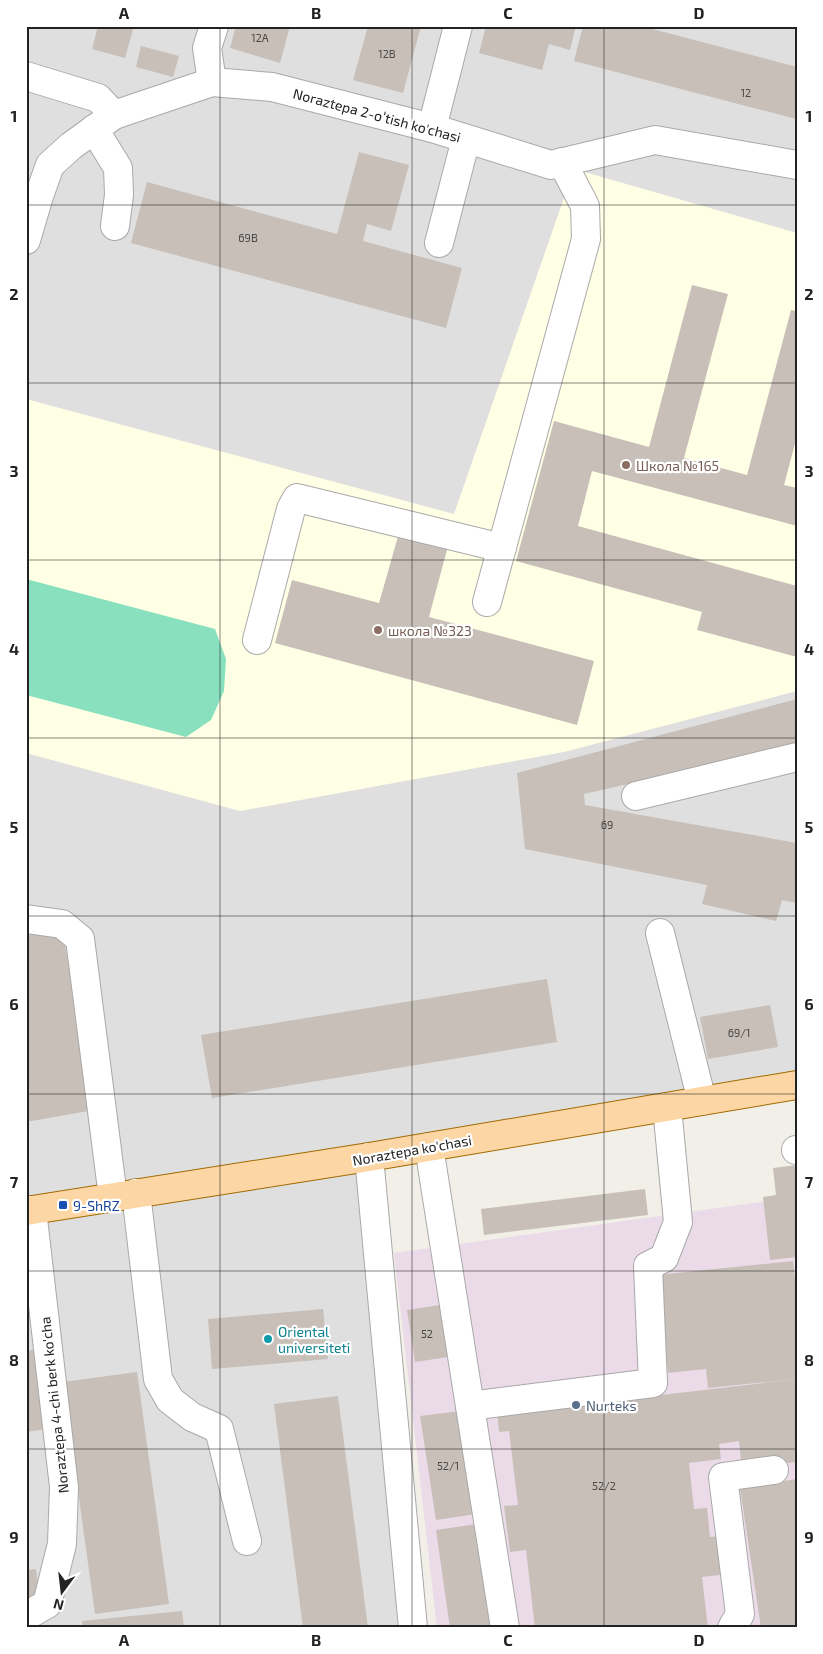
<svg xmlns="http://www.w3.org/2000/svg" width="823" height="1654" viewBox="0 0 823 1654" font-family="'Exo 2',sans-serif">
	<style>
		.residential { fill: #e0dfdf }
		.industrial { fill: #ebdbe8 }
		.education { fill: #ffffe5 }
		.pitch { fill: #88e0be }
		.building { fill: #c7bfb8 }
		.lines { fill: none; stroke-linecap: round; stroke-linejoin: round }
		.minor-casing { stroke: #a9a9a9; stroke-width: 30 }
		.major-casing { stroke: #a06b00; stroke-width: 30 }
		.minor { stroke: #fff; stroke-width: 28 }
		.major { stroke: #fcd6a4; stroke-width: 28 }
		.grid { fill: none; stroke: #222; stroke-width: 1; stroke-opacity: 0.55 }
		.education-dot { fill: #8d6e63; stroke: #fff; stroke-width: 2 }
		.transit-dot { fill: #1a4fb4; stroke: #fff; stroke-width: 2 }
		.culture-dot { fill: #0f9aa8; stroke: #fff; stroke-width: 2 }
		.service-dot { fill: #5c6f8a; stroke: #fff; stroke-width: 2 }
		.labels { text-anchor: middle; dominant-baseline: central; stroke-width: 4.5; stroke-linejoin: round; paint-order: stroke }
		.number-label { font-size: 11px; fill: #4b4948 }
		.street-label { font-size: 14px; fill: #222; stroke: #fff }
		.education-label { font-size: 14px; fill: #785e54; stroke: #fff; text-anchor: start }
		.transit-label { font-size: 14px; fill: #164399; stroke: #fff; text-anchor: start }
		.culture-label { font-size: 14px; fill: #0d838f; stroke: #fff; text-anchor: start }
		.service-label { font-size: 14px; fill: #4e5e75; stroke: #fff; text-anchor: start }
		.neatline { fill: none; stroke: #222; stroke-width: 2 }
		.grid-label { font-size: 16px; text-anchor: middle; font-weight: bold; fill: #222 }
	</style>
	<rect width="100%" height="100%" fill="#f2efe9"/>
	<!-- residential -->
	<g class="residential">
		<polygon points="26,26 797,26 797,1085 26,1211"/>
		<polygon points="364,1167 411,1628 26,1628 26,1217"/>
	</g>
	<!-- industrial -->
	<polygon class="industrial" points="797,1197 797,1628 437,1628 394,1253"/>
	<!-- education -->
	<polygon class="education" points="574,169 797,233 797,691 564,752 240,811 26,753 26,399 454,514"/>
	<!-- pitch -->
	<polygon class="pitch" points="26,579 215,629 226,659 224,691 211,720 186,737 26,695"/>
	<!-- building -->
	<g class="building">
		<polygon points="98,26 134,26 125,58 92,49"/>
		<polygon points="236,26 290,26 280,63 230,48"/>
		<polygon points="368,26 421,26 403,93 353,80"/>
		<polygon points="486,26 576,26 570,50 549,44 542,70 479,53"/>
		<polygon points="583,26 641,26 797,67 796,119 574,61"/>
		<polygon points="141,46 179,56 173,77 136,67"/>
		<polygon points="359,152 409,165 391,231 367,224 363,241 462,268 446,328 131,243 147,182 337,234"/>
		<polygon points="692,285 728,294 684,458 747,475 791,310 797,311 797,436 784,485 797,488 797,526 592,471 578,526 797,586 797,657 697,630 702,612 516,561 554,421 649,447"/>
		<polygon points="399,533 448,546 429,617 594,661 577,725 275,643 292,580 379,603"/>
		<polygon points="797,699 797,745 584,794 585,805 797,843 797,903 782,900 776,921 702,904 707,885 525,849 517,773"/>
		<polygon points="62,929 94,1110 26,1122 26,935"/>
		<polygon points="547,979 557,1042 212,1098 201,1035"/>
		<polygon points="770,1005 778,1047 708,1059 700,1017"/>
		<polygon points="797,1165 797,1257 770,1260 763,1197 776,1195 773,1168"/>
		<polygon points="645,1189 648,1215 484,1235 481,1209"/>
		<polygon points="793,1261 797,1295 797,1379 708,1388 706,1369 668,1373 657,1275"/>
		<polygon points="440,1305 448,1357 415,1362 407,1310"/>
		<polygon points="323,1309 328,1359 212,1369 208,1319"/>
		<polygon points="42,1348 54,1428 26,1432 26,1351"/>
		<polygon points="137,1372 169,1604 95,1614 63,1382"/>
		<polygon points="797,1379 797,1462 779,1464 778,1457 741,1461 739,1441 719,1444 721,1459 689,1463 694,1509 707,1508 710,1537 722,1536 727,1574 702,1577 708,1628 535,1628 526,1550 510,1552 504,1506 518,1505 509,1431 499,1432 497,1412 576,1405"/>
		<polygon points="338,1396 368,1628 303,1628 274,1404"/>
		<polygon points="461,1411 476,1514 436,1520 420,1416"/>
		<polygon points="797,1479 797,1628 761,1628 740,1488"/>
		<polygon points="477,1524 493,1628 450,1628 436,1530"/>
		<polygon points="36,1569 40,1600 26,1601 26,1570"/>
		<polygon points="182,1611 184,1628 83,1628 82,1621"/>
	</g>
	<g class="lines">
		<!-- minor casing -->
		<g class="minor-casing">
			<g id="minor">
				<polyline points="26,76 98,98 114,115"/>
				<polyline points="212,82 207,48 214,26"/>
				<polyline points="432,128 458,26"/>
				<polyline points="94,129 118,168 119,195 115,226"/>
				<polyline points="26,240 39,196 50,165 71,146 114,115 212,82 272,87 432,128 551,165 655,140 797,165"/>
				<polyline points="439,243 466,139"/>
				<polyline points="487,602 586,239 585,206 562,162"/>
				<polyline points="257,640 291,509 297,498 502,548"/>
				<polyline points="636,796 797,757"/>
				<polyline points="26,919 62,924 80,939 113,1197"/>
				<polyline points="660,933 702,1101"/>
				<polyline points="429,1147 505,1628"/>
				<polyline points="796,1150 797,1150"/>
				<polyline points="369,1157 413,1628"/>
				<polyline points="136,1193 158,1379 170,1400 192,1417 219,1429 247,1541"/>
				<polyline points="470,1406 653,1383 648,1266 664,1258 678,1222 667,1107"/>
				<polyline points="26,1616 47,1604 62,1544 64,1487 32,1210"/>
				<polyline points="732,1628 740,1614 723,1477 774,1470"/>
			</g>
		</g>
		<!-- major casing -->
		<g class="major-casing">
			<polyline id="major" points="26,1211 369,1157 797,1085"/>
		</g>
		<!-- minor -->
		<use href="#minor" class="minor"/>
		<!-- major -->
		<use href="#major" class="major"/>
	</g>
	<!-- grid -->
	<path class="grid" d="M220 26V1628M412 26V1628M604 26V1628M26 205H797M26 383H797M26 560H797M26 738H797M26 916H797M26 1094H797M26 1271H797M26 1449H797"/>
	<!-- markers -->
	<g class="education-dot">
		<circle cx="626" cy="465" r="5"/>
		<circle cx="378" cy="630" r="5"/>
	</g>
	<rect class="transit-dot" x="58" y="1200" width="10" height="10" rx="2.5"/>
	<circle class="culture-dot" cx="268" cy="1339" r="5"/>
	<circle class="service-dot" cx="576" cy="1405" r="5"/>
	<g class="labels">
		<!-- number labels -->
		<g class="number-label">
			<text x="260" y="37">12A</text>
			<text x="387" y="53">12B</text>
			<text x="746" y="92">12</text>
			<text x="248" y="237">69В</text>
			<text x="607" y="824">69</text>
			<text x="739" y="1032">69/1</text>
			<text x="427" y="1333">52</text>
			<text x="448" y="1465">52/1</text>
			<text x="604" y="1485">52/2</text>
		</g>
		<!-- street labels -->
		<g class="street-label">
			<text transform="translate(377 115) rotate(15)">Noraztepa 2-oʻtish ko'chasi</text>
			<text transform="translate(412 1150) rotate(-10)">Noraztepa ko'chasi</text>
			<text transform="translate(54 1405) rotate(-96)">Noraztepa 4-chi berk ko'cha</text>
		</g>
		<!-- education labels -->
		<g class="education-label">
			<text x="636" y="465">Школа №165</text>
			<text x="388" y="630">школа №323</text>
		</g>
		<!-- transit labels -->
		<g class="transit-label">
			<text x="73" y="1205">9-ShRZ</text>
		</g>
		<!-- culture labels -->
		<g class="culture-label">
			<text x="278" y="1331">Oriental<tspan x="278" dy="16">universiteti</tspan></text>
		</g>
		<!-- service labels -->
		<g class="service-label">
			<text x="586" y="1405">Nurteks</text>
		</g>
	</g>
	<!-- border -->
	<rect width="823" height="1654" fill="none" stroke="#ffffff" stroke-width="55"/>
	<!-- north arrow -->
	<g transform="translate(62 1592) rotate(195)" stroke="#ffffff" stroke-width="4" paint-order="stroke">
	<path d="M0-4L9 19L0 12L-9 19Z" fill="#222222"/>
	<text y="-8" font-size="14" font-weight="bold" text-anchor="middle" fill="#222222">N</text>
	</g>
	<rect x="28" y="28" width="768" height="1598" class="neatline"/>
	<g class="grid-label">
		<text x="124" y="19">A</text>
		<text x="316" y="19">B</text>
		<text x="508" y="19">C</text>
		<text x="699" y="19">D</text>
		<text x="14" y="122">1</text>
		<text x="809" y="122">1</text>
		<text x="14" y="300">2</text>
		<text x="809" y="300">2</text>
		<text x="14" y="477">3</text>
		<text x="809" y="477">3</text>
		<text x="14" y="655">4</text>
		<text x="809" y="655">4</text>
		<text x="14" y="833">5</text>
		<text x="809" y="833">5</text>
		<text x="14" y="1010">6</text>
		<text x="809" y="1010">6</text>
		<text x="14" y="1188">7</text>
		<text x="809" y="1188">7</text>
		<text x="14" y="1366">8</text>
		<text x="809" y="1366">8</text>
		<text x="14" y="1543">9</text>
		<text x="809" y="1543">9</text>
		<text x="124" y="1646">A</text>
		<text x="316" y="1646">B</text>
		<text x="508" y="1646">C</text>
		<text x="699" y="1646">D</text>
	</g>
</svg>
